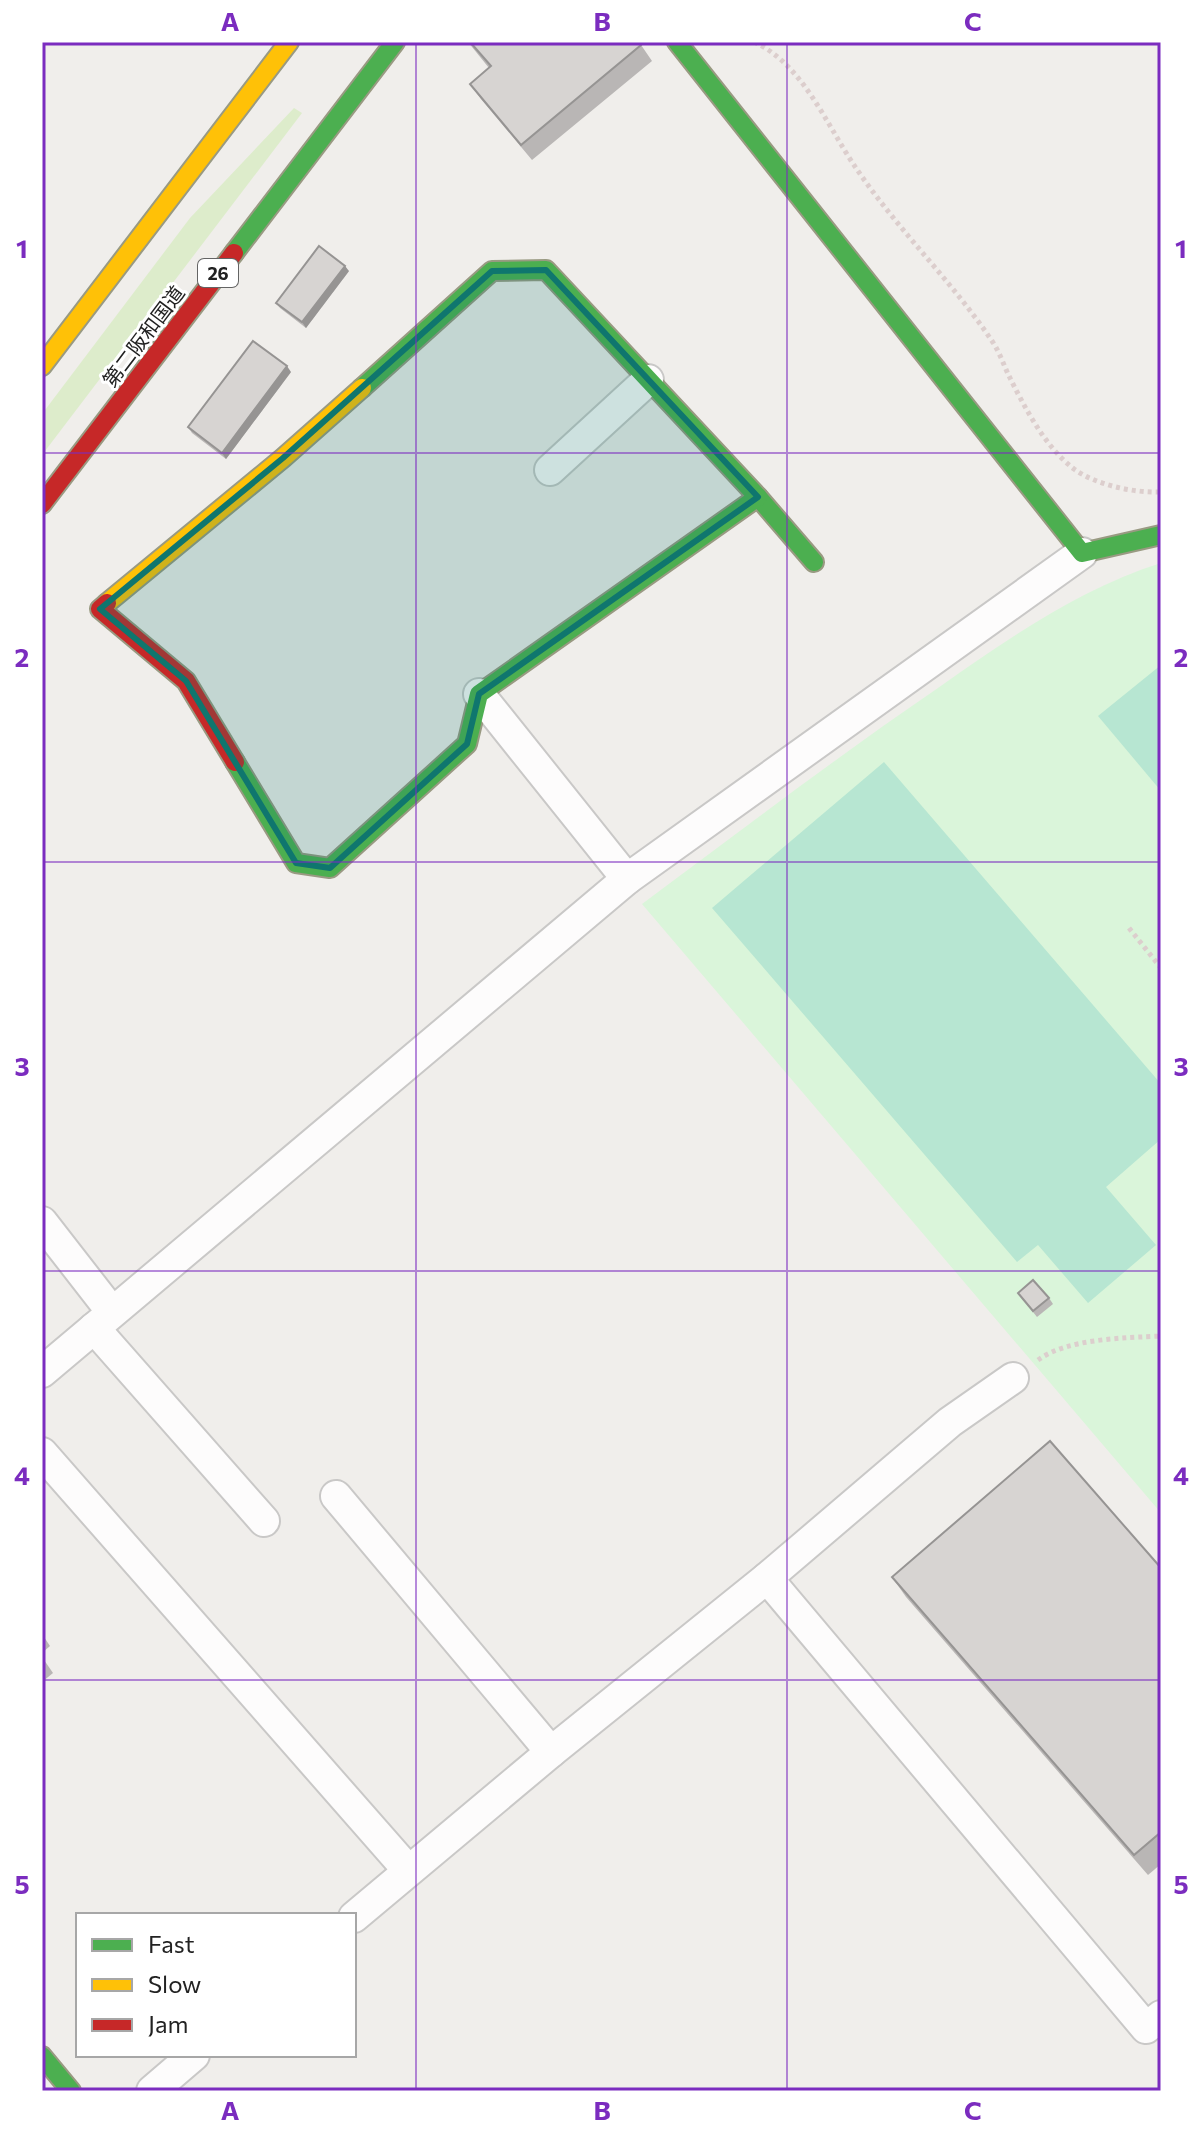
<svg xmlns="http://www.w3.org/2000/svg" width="1203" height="2133" viewBox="0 0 1203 2133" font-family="Commissioner,'Noto Sans JP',sans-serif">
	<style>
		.grass { fill: #ddeccb }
		.park { fill: #daf5da }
		.pitch { fill: #b7e6d2 }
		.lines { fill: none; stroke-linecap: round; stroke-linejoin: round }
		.street-casing { stroke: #c9c8c7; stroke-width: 34 }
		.fast-casing { stroke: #999a82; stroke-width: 22 }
		.slow-casing { stroke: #999a82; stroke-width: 22 }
		.jam-casing { stroke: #999a82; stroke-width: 22 }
		.path { stroke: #dccecd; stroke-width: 5; stroke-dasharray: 4 4; stroke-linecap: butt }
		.street { stroke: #fdfcfc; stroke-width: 30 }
		.fast { stroke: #4caf50; stroke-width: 18 }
		.slow { stroke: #ffc107; stroke-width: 18 }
		.jam { stroke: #c62828; stroke-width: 18 }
		.wall { fill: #b9b6b5 }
		.shaded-wall { fill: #969493 }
		.building { fill: #d7d4d2; stroke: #969493; stroke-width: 2 }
		.marked { fill: #0f766e; fill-opacity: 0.2; stroke: #0f766e; stroke-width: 6; stroke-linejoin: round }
		.grid { fill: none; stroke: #7b2cbf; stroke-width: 2; stroke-opacity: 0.55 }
		.labels { text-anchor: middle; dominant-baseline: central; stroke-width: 6; stroke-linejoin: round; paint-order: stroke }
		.shield { fill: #fff; stroke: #646464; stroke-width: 2 }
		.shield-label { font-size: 18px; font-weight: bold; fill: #222 }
		.street-label { font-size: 20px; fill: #222; stroke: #fff }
		.neatline { fill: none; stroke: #7b2cbf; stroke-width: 3 }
		.grid-label { font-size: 26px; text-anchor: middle; font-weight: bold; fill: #7b2cbf }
	</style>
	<rect width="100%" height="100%" fill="#f0eeeb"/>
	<!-- grass -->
	<polygon class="grass" points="294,108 302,113 42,455 42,414 190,218"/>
	<!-- park -->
	<path class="park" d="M1161 563V1513L642 904C740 831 837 757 938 688 1008 639 1079 589 1161 563Z"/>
	<!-- pitch -->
	<g class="pitch">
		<polygon points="1161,665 1161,791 1098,716"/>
		<polygon points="884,762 1161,1084 1161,1139 1106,1187 1156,1245 1088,1303 1038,1245 1017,1262 712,908"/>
	</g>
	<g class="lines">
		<!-- street casing -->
		<g class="street-casing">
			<g id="street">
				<polyline points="550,470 648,380"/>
				<polyline points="479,694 627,879"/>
				<polyline points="42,1222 112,1312"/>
				<polyline points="94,1328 264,1521"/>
				<polyline points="42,1372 627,879 1082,553"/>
				<polyline points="42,1453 408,1870"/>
				<polyline points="336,1496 551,1752"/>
				<polyline points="767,1578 1146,2028 1161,2016"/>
				<polyline points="354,1917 551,1752 767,1578 950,1422 1013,1378"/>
				<polyline points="152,2091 194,2055"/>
			</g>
		</g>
		<!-- fast casing -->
		<g class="fast-casing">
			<g id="fast">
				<polyline points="677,42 1082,553 1161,535"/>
				<polyline points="234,253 395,42"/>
				<polyline points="362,388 492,271 546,270 758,497 814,562"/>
				<polyline points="235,762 296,863 330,868 467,744 479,694 758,497"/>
				<polyline points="42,2056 71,2091"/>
			</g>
		</g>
		<!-- slow casing -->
		<g class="slow-casing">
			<g id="slow">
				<polyline points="42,366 289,42"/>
				<polyline points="107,603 283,458 362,388"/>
			</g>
		</g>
		<!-- jam casing -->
		<g class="jam-casing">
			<g id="jam">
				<polyline points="42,504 234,253"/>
				<polyline points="107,603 100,609 186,681 235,762"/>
			</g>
		</g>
		<!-- path -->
		<g class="path">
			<path d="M754 42C803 64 827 126 856 168 897 229 951 280 992 341 999 351 1003 363 1008 374 1024 406 1044 446 1074 469 1096 485 1134 493 1161 492"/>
			<polyline points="1129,928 1161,968"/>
			<path d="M1038 1360C1068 1338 1125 1338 1161 1336"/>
		</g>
		<!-- street -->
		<use href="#street" class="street"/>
		<!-- fast -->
		<use href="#fast" class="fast"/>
		<!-- slow -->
		<use href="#slow" class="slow"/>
		<!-- jam -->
		<use href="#jam" class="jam"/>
	</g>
	<!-- wall -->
	<g class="wall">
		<polygon points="468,42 639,42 652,61 532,160 481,99 470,84 489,68"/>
		<polygon points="349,271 306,328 280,308 276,303"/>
		<polygon points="291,372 226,459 192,433 188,427"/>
		<polygon points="1018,1293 1049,1298 1053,1304 1037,1317"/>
		<polygon points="1161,1568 1161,1864 1148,1875 906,1597 892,1577"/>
		<polygon points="42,1634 50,1646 42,1653"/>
		<polygon points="42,1657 53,1673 42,1682"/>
	</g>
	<!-- shaded-wall -->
	<g class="shaded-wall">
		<polygon points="345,266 349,271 306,328 302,322"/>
		<polygon points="287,366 291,372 226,459 222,453"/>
	</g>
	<!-- building -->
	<g class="building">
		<polygon points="470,42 639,42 641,45 521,145 470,84 491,66"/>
		<polygon points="319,246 345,266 302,322 276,303"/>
		<polygon points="253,341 287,366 222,453 188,427"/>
		<polygon points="1033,1280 1049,1298 1033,1311 1018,1293"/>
		<polygon points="1050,1441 1161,1568 1161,1832 1134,1855 892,1577"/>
	</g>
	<!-- marked area -->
	<path class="marked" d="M546 270 758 497 479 694 467 744 330 868 296 863 186 681 100 609 283 458 492 271Z"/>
	<!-- grid -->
	<path class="grid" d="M416 42V2091M787 42V2091M42 453H1161M42 862H1161M42 1271H1161M42 1680H1161"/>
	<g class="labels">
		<!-- shield labels -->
		<rect class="shield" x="198" y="259" width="40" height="28" rx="6"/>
		<g class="shield-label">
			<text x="218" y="273">26</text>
		</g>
		<!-- street labels -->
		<g class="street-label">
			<text transform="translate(143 336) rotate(-53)">第二阪和国道</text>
		</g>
	</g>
	<!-- border -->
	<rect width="1203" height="2133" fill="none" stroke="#ffffff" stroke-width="88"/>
	<!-- legend -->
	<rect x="76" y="1913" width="280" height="144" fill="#ffffff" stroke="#a7a7a7" stroke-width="2"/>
	<rect x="92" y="1939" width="40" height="12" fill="#4caf50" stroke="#a7a7a7" stroke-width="2"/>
	<text x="148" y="1953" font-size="24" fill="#222222">Fast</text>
	<rect x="92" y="1979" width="40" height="12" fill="#ffc107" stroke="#a7a7a7" stroke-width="2"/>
	<text x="148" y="1993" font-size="24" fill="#222222">Slow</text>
	<rect x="92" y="2019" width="40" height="12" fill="#c62828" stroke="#a7a7a7" stroke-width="2"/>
	<text x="148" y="2033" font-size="24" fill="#222222">Jam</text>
	<rect x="44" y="44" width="1115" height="2045" class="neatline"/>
	<g class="grid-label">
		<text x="230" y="31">A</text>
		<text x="602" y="31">B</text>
		<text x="973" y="31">C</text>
		<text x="22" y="258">1</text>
		<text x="1181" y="258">1</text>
		<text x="22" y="667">2</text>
		<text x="1181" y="667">2</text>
		<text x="22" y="1076">3</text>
		<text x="1181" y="1076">3</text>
		<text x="22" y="1485">4</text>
		<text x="1181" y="1485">4</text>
		<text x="22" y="1894">5</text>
		<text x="1181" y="1894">5</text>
		<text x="230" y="2120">A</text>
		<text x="602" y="2120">B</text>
		<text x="973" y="2120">C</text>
	</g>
</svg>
